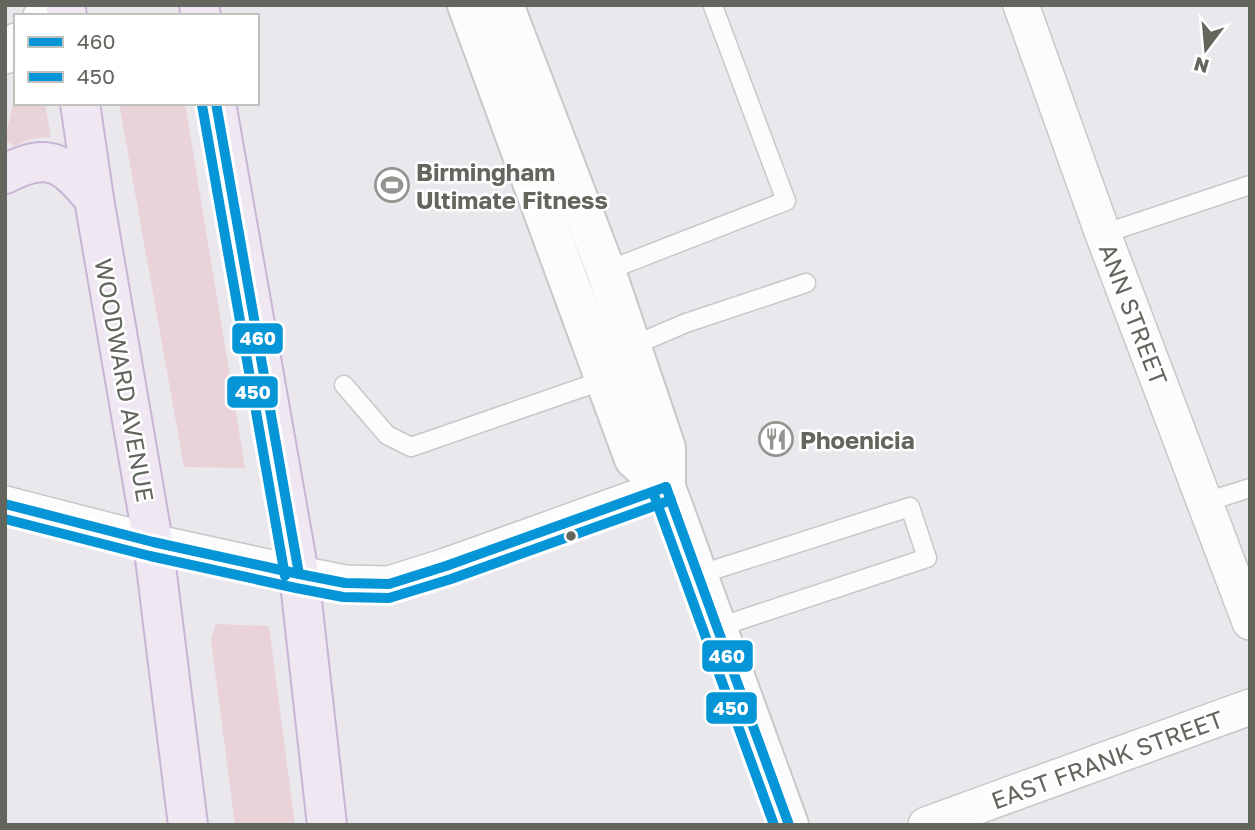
<svg xmlns="http://www.w3.org/2000/svg" width="1255" height="830" viewBox="0 0 1255 830" font-family="'Golos Text',sans-serif">
	<style>
		.green { fill: #e9d3d8 }
		.lines { fill: none; stroke-linecap: round; stroke-linejoin: round }
		.lane-casing { stroke: #c8c8c8; stroke-width: 21 }
		.street-casing { stroke: #c8c8c8; stroke-width: 38 }
		.secondary-casing { stroke: #c8c8c8; stroke-width: 42 }
		.primary-casing { stroke: #c8b5d5; stroke-width: 42 }
		.lane { stroke: #fcfcfc; stroke-width: 18 }
		.street { stroke: #fcfcfc; stroke-width: 35 }
		.secondary { stroke: #fcfcfc; stroke-width: 38 }
		.primary { stroke: #efe8f3; stroke-width: 38 }
		.bus-1-casing { stroke: #fff; stroke-width: 16 }
		.bus-2-casing { stroke: #fff; stroke-width: 16 }
		.bus-1 { stroke: #0696d7; stroke-width: 10 }
		.bus-2 { stroke: #0696d7; stroke-width: 10 }
		.bus-dot { fill: #62665d; stroke: #fff; stroke-width: 2.5 }
		.labels { text-anchor: middle; dominant-baseline: central; stroke-width: 5; stroke-linejoin: round; paint-order: stroke }
		.poi-label { font-size: 24px; font-weight: bold; fill: #62665d; stroke: #fff; text-anchor: start }
		.street-label { font-size: 24px; fill: #62665d; stroke: #fff }
		.line-badge { stroke: #fff; stroke-width: 2.5 }
		.badge-label { font-size: 19px; text-anchor: middle; font-weight: bold; fill: #fff }
	</style>
	<rect width="100%" height="100%" fill="#ebe8ed"/>
	<!-- green -->
	<g class="green">
		<polygon points="16,90 16,103 45,103 51,137 31,139 14,146 5,140"/>
		<polygon points="119,103 185,103 245,468 184,467"/>
		<polygon points="216,624 269,626 295,825 235,825 211,640"/>
	</g>
	<g class="lines">
		<!-- lane casing -->
		<g class="lane-casing">
			<g id="lane">
				<polyline points="1103,234 1250,185"/>
				<polyline points="606,271 786,201 713,6"/>
				<polyline points="632,346 686,323 806,283"/>
				<polyline points="344,385 387,435 411,447 607,379"/>
				<polyline points="1206,502 1250,488"/>
				<polyline points="698,575 910,507 927,558 716,628"/>
			</g>
		</g>
		<!-- street casing -->
		<g class="street-casing">
			<g id="street">
				<polyline points="1021,5 1103,234 1250,622"/>
				<polyline points="41,16 52,5"/>
				<polyline points="5,56 7,49 16,41"/>
				<polyline points="5,504 153,542 299,574 345,583 389,584 446,566 666,487"/>
				<polyline points="926,825 1250,707"/>
			</g>
		</g>
		<!-- secondary casing -->
		<g class="secondary-casing">
			<g id="secondary">
				<polyline points="467,5 634,459 666,487"/>
				<polyline points="504,5 606,271 666,448 666,487 789,825"/>
			</g>
		</g>
		<!-- primary casing -->
		<g class="primary-casing">
			<g id="primary">
				<polyline points="65,5 67,16"/>
				<polyline points="199,5 201,16"/>
				<polyline points="80,103 94,199 153,542 188,825"/>
				<polyline points="216,103 299,574 327,825"/>
				<path d="M5 174C50 150 65 164 94 199"/>
			</g>
		</g>
		<!-- lane -->
		<use href="#lane" class="lane"/>
		<!-- street -->
		<use href="#street" class="street"/>
		<!-- secondary -->
		<use href="#secondary" class="secondary"/>
		<!-- primary -->
		<use href="#primary" class="primary"/>
		<!-- bus-1 casing -->
		<g class="bus-1-casing">
			<g id="bus-1">
				<polyline points="216,103 299,574"/>
				<polyline points="666,487 789,825"/>
				<polyline points="5,504 153,542 299,574 345,583 389,584 446,566 666,487"/>
			</g>
		</g>
		<!-- bus-2 casing -->
		<g class="bus-2-casing">
			<g id="bus-2">
				<polyline points="202,105 285,576"/>
				<polyline points="653,492 774,825"/>
				<polyline points="5,519 150,556 296,588 343,597 389,598 451,579 671,500"/>
			</g>
		</g>
		<!-- bus-1 -->
		<use href="#bus-1" class="bus-1"/>
		<!-- bus-2 -->
		<use href="#bus-2" class="bus-2"/>
	</g>
	<!-- icons -->
	<defs>
		<g id="stadium-ring" transform="scale(1.75)"><circle r="9.5" fill="#fff" stroke="#92948f" stroke-width="1.5"/><path d="M0-5a6.5 5 0 1 0 0 10a6.5 5 0 1 0 0-10ZM-3.5-1.8h7v3.6h-7Z" fill="#92948f"/></g>
		<g id="restaurant-ring" transform="scale(1.75)"><circle r="9.5" fill="#fff" stroke="#92948f" stroke-width="1.5"/><path d="M-5-6h1v4h1v-4h1v4h1v-4h1v5L-1.5 .5V6h-2V.5L-5-1ZM5-6V6H3V1.5H1.5Q1.5-4 5-6Z" fill="#92948f"/></g>
	</defs>
	<g fill-rule="evenodd">
		<use href="#stadium-ring" x="392" y="185"/>
		<use href="#restaurant-ring" x="776" y="439"/>
	</g>
	<!-- markers -->
	<circle class="bus-dot" cx="571" cy="536" r="6"/>
	<g class="labels">
		<!-- poi labels -->
		<g class="poi-label">
			<text x="416" y="171">Birmingham<tspan x="416" dy="28">Ultimate Fitness</tspan></text>
			<text x="800" y="439">Phoenicia</text>
		</g>
		<!-- street labels -->
		<g class="street-label">
			<text transform="translate(1134 314) rotate(69)">ANN STREET</text>
			<text transform="translate(125 380) rotate(80)">WOODWARD AVENUE</text>
			<text transform="translate(1107 759) rotate(-20)">EAST FRANK STREET</text>
		</g>
	</g>
	<g class="line-badge">
		<rect x="231" y="322" width="53" height="33" rx="7" fill="#0696d7"/>
		<rect x="226" y="375" width="53" height="34" rx="7" fill="#0696d7"/>
		<rect x="701" y="639" width="53" height="34" rx="7" fill="#0696d7"/>
		<rect x="705" y="691" width="53" height="34" rx="7" fill="#0696d7"/>
	</g>
	<g class="badge-label">
		<text x="258" y="345">460</text>
		<text x="253" y="399">450</text>
		<text x="727" y="663">460</text>
		<text x="731" y="715">450</text>
	</g>
	<!-- border -->
	<rect width="1255" height="830" fill="none" stroke="#62665d" stroke-width="14"/>
	<!-- legend -->
	<rect x="14" y="14" width="245" height="91" fill="#ffffff" stroke="#c0c2be" stroke-width="2"/>
	<rect x="28" y="37" width="35" height="10" fill="#0696d7" stroke="#c0c2be" stroke-width="2"/>
	<text x="77" y="49" font-size="21" fill="#62665d">460</text>
	<rect x="28" y="72" width="35" height="10" fill="#0696d7" stroke="#c0c2be" stroke-width="2"/>
	<text x="77" y="84" font-size="21" fill="#62665d">450</text>
	<!-- north arrow -->
	<g transform="translate(1206 49) rotate(196)" stroke="#ffffff" stroke-width="5" paint-order="stroke">
	<path d="M0-5L12 26L0 18L-12 26Z" fill="#62665d"/>
	<text y="-10" font-size="19" font-weight="bold" text-anchor="middle" fill="#62665d">N</text>
	</g>
</svg>
